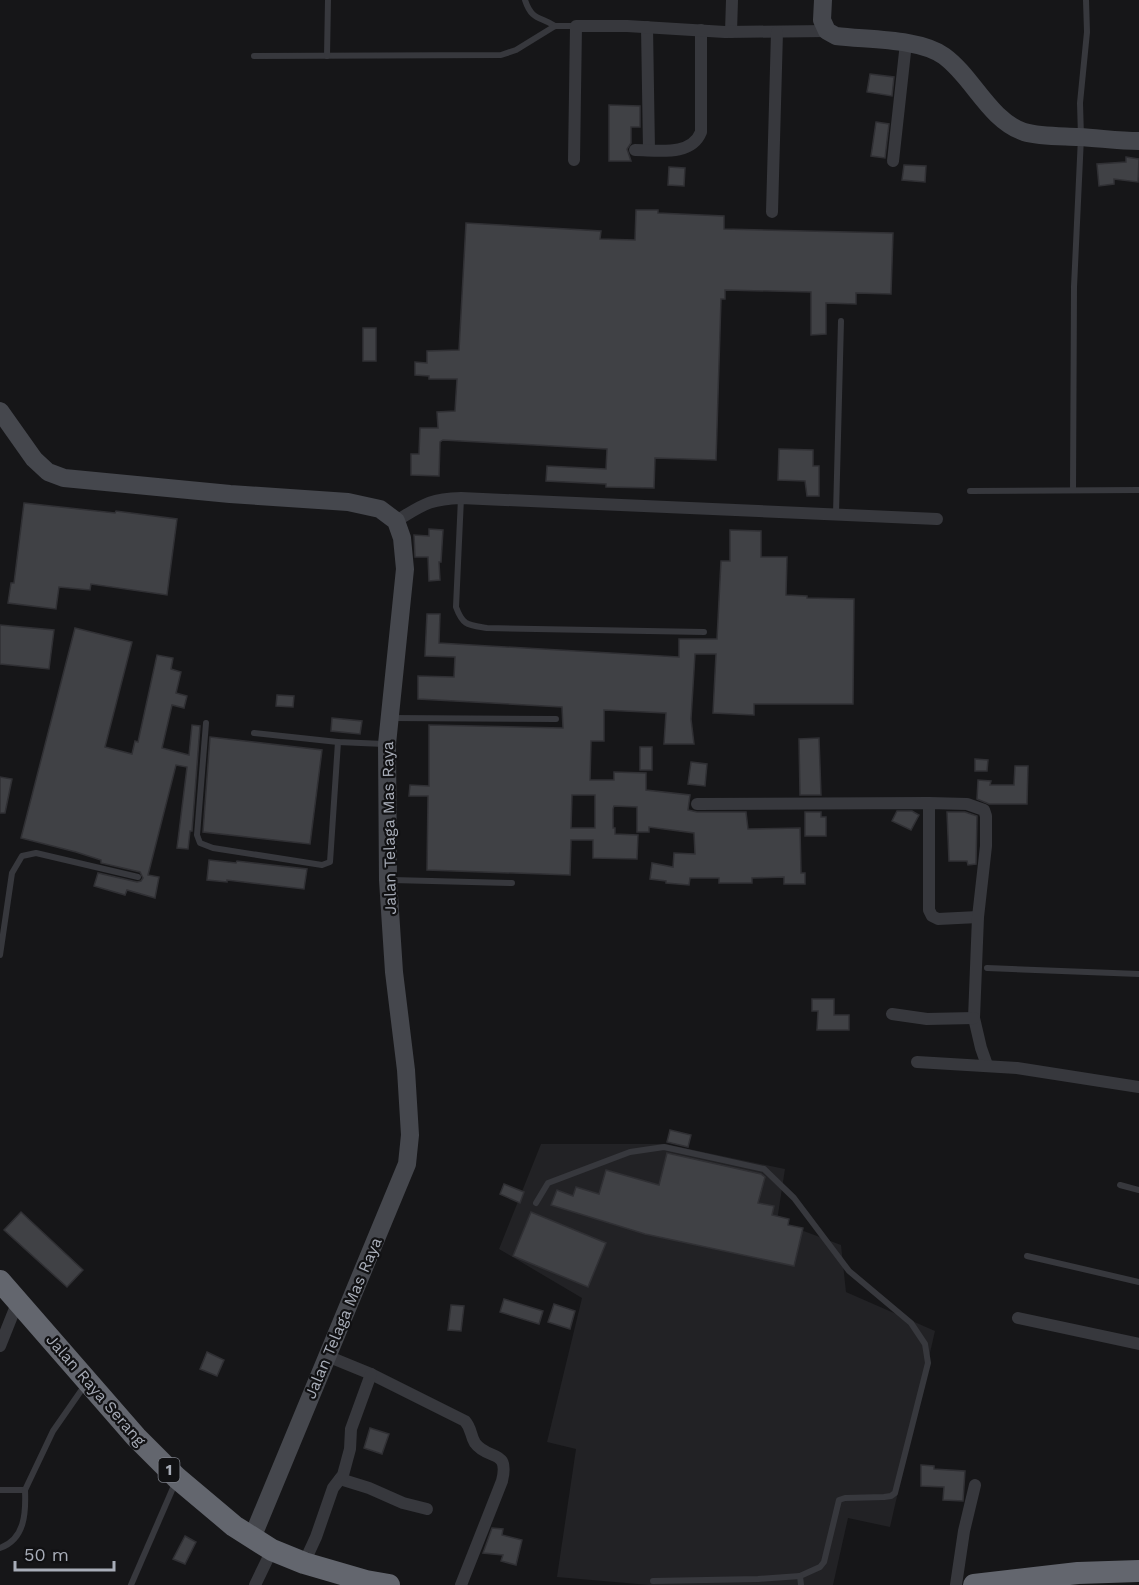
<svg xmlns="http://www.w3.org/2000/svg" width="1139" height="1585" viewBox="0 0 1139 1585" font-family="'Work Sans',sans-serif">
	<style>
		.built { fill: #222225 }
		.building { fill: #404145; stroke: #303034; stroke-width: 1.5; fill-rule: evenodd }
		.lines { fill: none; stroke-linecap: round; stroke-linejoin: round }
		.lane { stroke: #37383d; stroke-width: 6 }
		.street { stroke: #37383d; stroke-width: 12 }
		.secondary { stroke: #45474d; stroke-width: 18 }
		.highway { stroke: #63666e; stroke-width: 22 }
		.labels { text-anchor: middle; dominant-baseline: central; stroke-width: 4.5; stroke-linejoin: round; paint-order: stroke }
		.shield { fill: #111113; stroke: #7b7e86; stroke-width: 1.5 }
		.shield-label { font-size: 15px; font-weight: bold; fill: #a8adb8 }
		.street-label { font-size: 16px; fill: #a8adb8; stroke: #111113 }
	</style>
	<rect width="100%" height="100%" fill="#161618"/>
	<!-- built -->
	<polygon class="built" points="541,1144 665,1144 785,1169 777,1221 841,1245 846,1292 935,1331 890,1527 848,1518 833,1585 649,1585 557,1577 576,1449 547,1442 582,1298 499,1249"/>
	<!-- building -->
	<g class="building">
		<polygon points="870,74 894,77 892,96 867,92"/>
		<polygon points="609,105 640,106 640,127 631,127 631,143 627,149 631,161 609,161"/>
		<polygon points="876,122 889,124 885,158 871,156"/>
		<polygon points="1126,157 1139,159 1138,182 1114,179 1114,184 1099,186 1097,164 1126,162"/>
		<polygon points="904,165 926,166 925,182 902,180"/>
		<polygon points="669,167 685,168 684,186 668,185"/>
		<polygon points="636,210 658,210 658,213 724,216 724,229 893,233 891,294 856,293 856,304 826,303 826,334 811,335 811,292 725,290 725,299 721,299 716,460 655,458 654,488 606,487 606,484 546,481 547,466 606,469 607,449 443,440 440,442 439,476 411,475 411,454 419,454 420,428 438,428 437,412 455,411 457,379 429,379 429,376 415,375 415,362 427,363 427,351 459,350 466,223 601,231 600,239 635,240"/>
		<rect x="363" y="328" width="13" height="33"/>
		<polygon points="779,449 813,450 813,466 819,466 819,496 807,496 805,481 778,480"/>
		<polygon points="24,503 115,513 116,511 177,519 167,595 91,584 90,590 59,587 56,609 8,603 11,583 14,583"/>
		<polygon points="429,529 443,530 441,562 439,562 440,580 429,581 428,557 415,557 414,535 429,536"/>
		<path d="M730 530 761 531V557H787L786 595 807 596V598L854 599 853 704H754V715L713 713 716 654H695L691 719 694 744H664L666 713 604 710V741H591L590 780H614V772L646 773V790L690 795 688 810 697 812H746L748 829 800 828 801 873H805V884H784V877L752 878V883H719V878H690L689 885 666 883V881L650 879 652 863 673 867 674 853 695 854 694 833 649 827V832H637V807L614 806 613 809V828H615V834L638 835 637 859 593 858V840H571L570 875 427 870 428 796H409L410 785 429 786V725L563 728 562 707 418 699V676L454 677 455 657 425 656 427 614H440L439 643 679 657V639H717L721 561H730ZM572 795H595V828H571Z"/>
		<polygon points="0,625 54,630 49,669 0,664"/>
		<polygon points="75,628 132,642 105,747 132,754 135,741 138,742 157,655 173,658 171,669 181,672 176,693 187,696 184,708 172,705 162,748 189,755 192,725 200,726 192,831 190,831 188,849 177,848 187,767 176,765 148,875 159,877 155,898 127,890 125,895 94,886 98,873 137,882 141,881 143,878 140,872 101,863 101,860 76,852 21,838"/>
		<polygon points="277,695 294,696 293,707 276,706"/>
		<polygon points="332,718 362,721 360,734 331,731"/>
		<polygon points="210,737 322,750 310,844 203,832"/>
		<polygon points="819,738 821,795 800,795 799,739"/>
		<rect x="640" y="747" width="12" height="23"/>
		<polygon points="975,759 988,760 987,771 975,771"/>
		<polygon points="691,762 707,764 705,786 688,784"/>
		<polygon points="1015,766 1028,766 1027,804 989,804 977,799 978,780 991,781 990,785 1014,785"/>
		<polygon points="0,777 12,779 5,813 0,813"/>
		<polygon points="897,811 912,811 919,815 911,830 892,821"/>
		<polygon points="805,812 821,812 821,817 826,817 826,836 805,836"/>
		<polygon points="947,812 965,812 977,816 976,864 968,865 967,861 949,861"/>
		<polygon points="209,860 236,863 237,861 307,869 304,889 227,880 227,882 207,880"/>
		<polygon points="812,999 834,999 834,1015 849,1015 849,1030 817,1030 818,1011 812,1011"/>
		<polygon points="670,1130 691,1135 688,1147 667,1142"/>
		<polygon points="667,1153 761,1174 765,1177 758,1203 774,1206 772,1215 789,1219 788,1225 803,1228 794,1266 645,1234 551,1205 557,1190 573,1196 576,1187 599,1194 606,1170 659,1185"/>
		<polygon points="504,1184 524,1192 520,1203 500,1194"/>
		<polygon points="21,1212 83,1270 67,1287 4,1230"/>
		<polygon points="531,1212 606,1243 588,1287 513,1256"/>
		<polygon points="504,1299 543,1311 539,1324 500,1312"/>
		<polygon points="554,1304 575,1311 570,1329 548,1322"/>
		<polygon points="451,1305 464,1306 461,1331 448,1330"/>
		<polygon points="207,1352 224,1360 217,1376 200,1369"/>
		<polygon points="370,1428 389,1434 382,1454 364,1448"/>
		<polygon points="921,1465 934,1466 934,1469 965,1471 963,1501 943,1500 944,1487 921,1486"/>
		<polygon points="492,1528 503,1529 502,1535 522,1540 516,1565 501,1561 503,1555 483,1553"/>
		<polygon points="185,1536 196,1542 185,1564 173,1559"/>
	</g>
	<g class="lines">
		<!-- lane -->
		<g class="lane">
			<path d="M525 0C532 21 540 16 555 26"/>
			<polyline points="254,56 501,55 516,50 555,26 576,26"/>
			<polyline points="327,56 328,0"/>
			<polyline points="1073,490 1074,287 1081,137 1080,103 1087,32 1086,0"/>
			<polyline points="970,491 1139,490"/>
			<path d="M461 498 456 607C463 626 468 625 487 628L704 632"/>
			<polyline points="836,514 841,321"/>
			<polyline points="392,718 556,719"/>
			<polyline points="206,723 197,835 200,843 213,848 322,865 330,862 338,742"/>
			<polyline points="254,733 338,742 384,744"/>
			<polyline points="392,880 512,883"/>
			<polyline points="0,955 12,873 22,856 36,853 138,877"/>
			<polyline points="987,968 1139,974"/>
			<polyline points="1120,1185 1139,1190"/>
			<polyline points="536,1203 548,1183 630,1152 664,1147 764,1169 794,1198 849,1271 911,1323 925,1344 928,1363 895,1493 891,1496 884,1497 845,1498 839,1500 824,1562 820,1567 800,1576 801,1585"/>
			<polyline points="1027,1256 1139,1282"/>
			<polyline points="0,1490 25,1490 53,1431 85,1385"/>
			<path d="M0 1548C25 1539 26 1513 25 1490"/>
			<polyline points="653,1581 758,1579 800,1576"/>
			<polyline points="131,1585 176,1481"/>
		</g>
		<!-- street -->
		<g class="street">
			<polyline points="647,27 649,150"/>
			<polyline points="731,32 732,0"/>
			<path d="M635 150C657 150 691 157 701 132V30"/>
			<polyline points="574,160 576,26 627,26 725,32 827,31"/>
			<polyline points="893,161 906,43"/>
			<polyline points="772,212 777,32"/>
			<path d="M396 521C423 505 429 499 461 498L937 519"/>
			<polyline points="929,803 929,910 932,916 938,919 978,917"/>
			<polyline points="697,804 929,803 967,804 984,810 986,816 986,846 978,917 974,1018 981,1048 987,1065"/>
			<polyline points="892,1014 927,1019 974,1018"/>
			<polyline points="917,1062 1017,1068 1139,1087"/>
			<polyline points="1018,1318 1139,1344"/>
			<polyline points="0,1346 18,1301"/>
			<path d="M327 1356 371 1374 465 1421C472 1429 470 1435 475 1443 488 1461 510 1448 502 1481L461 1585"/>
			<polyline points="340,1479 369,1488 403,1503 427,1509"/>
			<polyline points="304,1563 316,1537 333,1488 343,1475 350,1449 351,1429 371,1374"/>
			<polyline points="255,1585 272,1550"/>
			<polyline points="956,1585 964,1531 975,1485"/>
		</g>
		<!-- secondary -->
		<g class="secondary">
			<path d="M823 0 822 20 827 31 836 36C867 40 919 38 944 56 973 77 989 120 1024 132 1041 137 1062 136 1079 137 1099 138 1119 141 1139 141"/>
			<polyline points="0,411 34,459 48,472 64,478 230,494 348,502 380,509 396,521 402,538 405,569 387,744 388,880 394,972 406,1070 410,1135 407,1164 252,1538"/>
		</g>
		<!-- highway -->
		<g class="highway">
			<polyline points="0,1281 136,1437 177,1478 234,1526 272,1550 304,1563 366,1581 389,1585"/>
			<polyline points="974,1585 1078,1573 1139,1571"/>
		</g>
	</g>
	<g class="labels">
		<!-- shield labels -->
		<rect class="shield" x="158.5" y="1458" width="21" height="24" rx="4.5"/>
		<g class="shield-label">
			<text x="169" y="1470">1</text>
		</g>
		<!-- street labels -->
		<g class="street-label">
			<text transform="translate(389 828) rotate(-91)">Jalan Telaga Mas Raya</text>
			<text transform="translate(343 1318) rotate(-67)">Jalan Telaga Mas Raya</text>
			<text transform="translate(96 1390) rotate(49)">Jalan Raya Serang</text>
		</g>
	</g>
	<!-- scale -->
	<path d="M15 1561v9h99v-9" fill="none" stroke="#a8adb8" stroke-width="3"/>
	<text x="24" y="1561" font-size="18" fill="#a8adb8" stroke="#111113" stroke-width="4.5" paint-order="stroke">50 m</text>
</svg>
